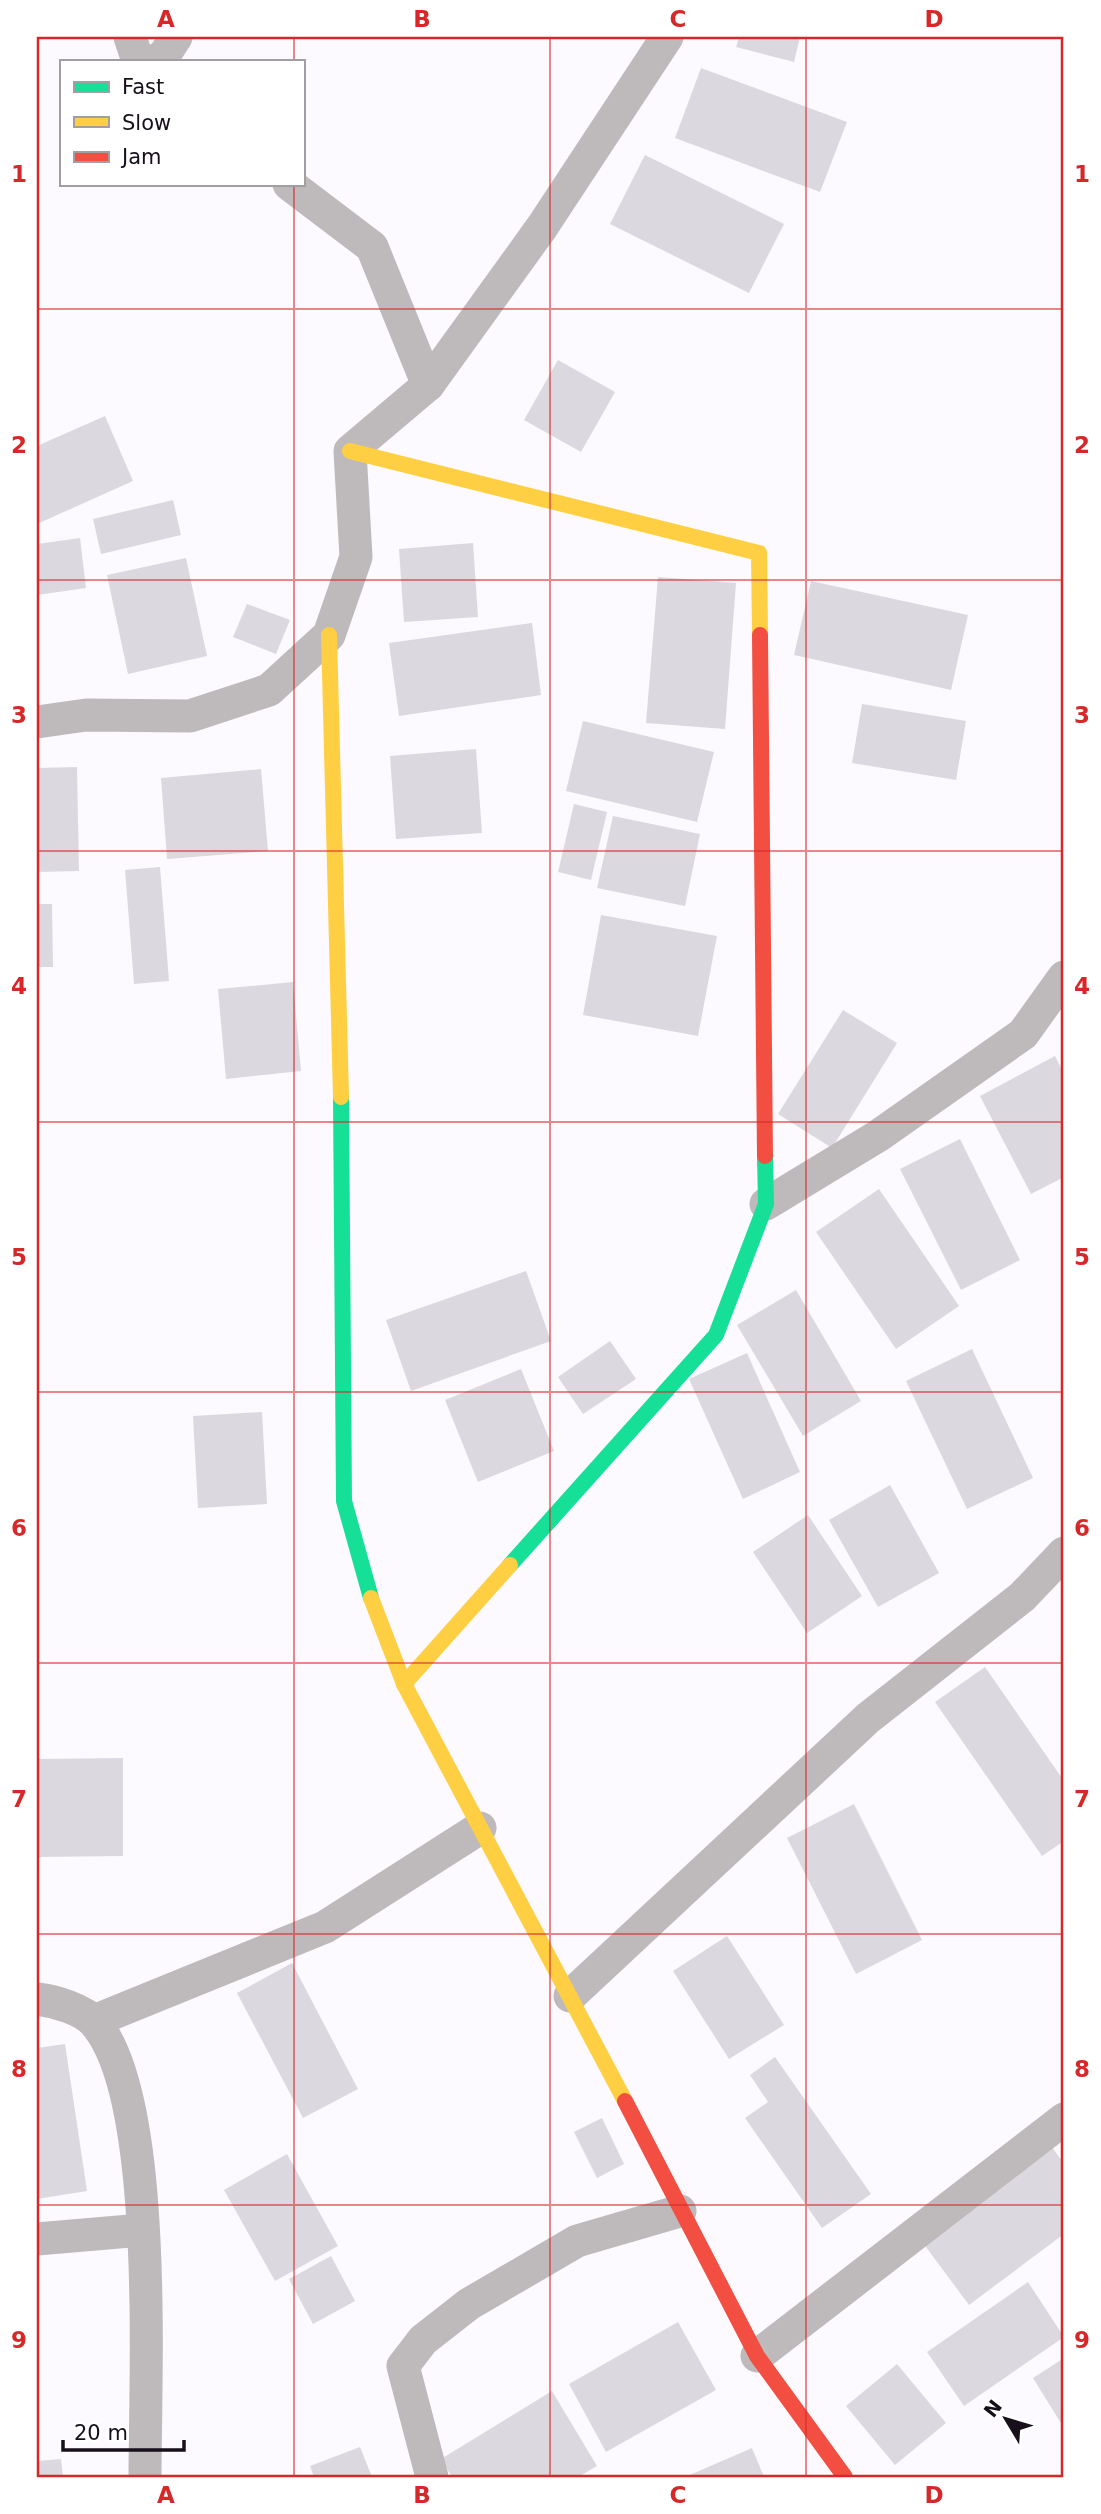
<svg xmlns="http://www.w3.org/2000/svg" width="1101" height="2514" viewBox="0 0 1101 2514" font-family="'DejaVu Sans',sans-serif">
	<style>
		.building { fill: #dcd8e0 }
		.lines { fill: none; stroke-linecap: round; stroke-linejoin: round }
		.street { stroke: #beb9ba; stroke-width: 33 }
		.fast { stroke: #16e098; stroke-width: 16 }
		.slow { stroke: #ffcf43; stroke-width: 16 }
		.jam { stroke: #f24e42; stroke-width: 16 }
		.grid { fill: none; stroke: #d62828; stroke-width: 2; stroke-opacity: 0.55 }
		.neatline { fill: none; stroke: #d62828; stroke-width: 2.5 }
		.grid-label { font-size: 23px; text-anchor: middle; font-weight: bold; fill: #d62828 }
	</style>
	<rect width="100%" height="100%" fill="#fcfafe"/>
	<!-- building -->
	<g class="building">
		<polygon points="739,37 800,37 794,62 736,47"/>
		<polygon points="701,68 847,122 820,192 675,138"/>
		<polygon points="645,155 784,224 749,293 610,224"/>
		<polygon points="558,360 615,392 581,452 524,420"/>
		<polygon points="105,416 133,481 37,524 37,446"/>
		<polygon points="173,500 181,535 101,554 93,519"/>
		<polygon points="80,538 86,588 37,595 37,544"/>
		<polygon points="473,543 478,617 404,622 399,549"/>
		<polygon points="186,558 207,656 128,674 107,575"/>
		<polygon points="658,577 736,583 725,729 646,723"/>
		<polygon points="811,581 968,615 951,690 794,655"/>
		<polygon points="247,604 290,620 276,654 233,637"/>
		<polygon points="532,623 541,695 399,716 389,643"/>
		<polygon points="862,704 966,721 956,780 852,763"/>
		<polygon points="583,721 714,752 697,822 566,791"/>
		<polygon points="476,749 482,833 396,839 390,756"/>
		<polygon points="77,767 79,871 37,872 37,768"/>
		<polygon points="261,769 268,851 167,859 161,778"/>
		<polygon points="574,804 607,812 591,880 558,872"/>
		<polygon points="613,816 700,834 685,906 597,888"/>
		<polygon points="160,867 169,981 134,984 125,870"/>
		<polygon points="37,904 52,904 53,967 37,967"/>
		<polygon points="601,915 717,936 698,1036 583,1015"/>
		<polygon points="293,982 301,1071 226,1079 218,989"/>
		<polygon points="843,1010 897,1043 832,1148 778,1114"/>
		<polygon points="1055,1056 1064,1074 1064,1177 1031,1194 980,1096"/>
		<polygon points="960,1139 1020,1260 961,1290 900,1169"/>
		<polygon points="879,1189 959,1306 896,1349 816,1232"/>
		<polygon points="526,1271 551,1341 411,1391 386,1320"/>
		<polygon points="796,1290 861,1401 803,1436 737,1325"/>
		<polygon points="610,1341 636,1379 583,1414 558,1377"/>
		<polygon points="972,1349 1033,1478 967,1509 906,1381"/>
		<polygon points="747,1353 800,1472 743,1499 689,1379"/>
		<polygon points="521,1369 554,1451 478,1482 445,1400"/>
		<polygon points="262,1412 267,1504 198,1508 193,1416"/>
		<polygon points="890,1485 939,1573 878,1607 829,1520"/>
		<polygon points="808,1515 862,1596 807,1633 753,1552"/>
		<polygon points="985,1667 1064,1781 1064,1841 1042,1856 935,1702"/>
		<polygon points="123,1758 123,1856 37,1857 37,1759"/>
		<polygon points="854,1804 922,1940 856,1974 787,1838"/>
		<polygon points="727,1936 784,2025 729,2059 673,1971"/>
		<polygon points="292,1963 358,2089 303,2118 237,1993"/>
		<polygon points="65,2044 87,2191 37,2199 37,2048"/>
		<polygon points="775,2057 871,2194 822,2228 745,2118 768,2102 750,2075"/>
		<polygon points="602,2118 624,2164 597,2178 574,2132"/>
		<polygon points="1052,2147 1064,2164 1064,2234 969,2305 923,2243"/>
		<polygon points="287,2154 338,2246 275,2281 224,2190"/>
		<polygon points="331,2256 355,2301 313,2324 289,2279"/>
		<polygon points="1028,2282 1064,2337 964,2406 927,2352"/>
		<polygon points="678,2322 716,2390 606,2452 569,2384"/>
		<polygon points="1064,2358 1064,2428 1033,2378"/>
		<polygon points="897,2364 946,2423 895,2465 846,2406"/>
		<polygon points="552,2391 597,2466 578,2477 452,2477 441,2459"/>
		<polygon points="360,2447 372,2477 314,2477 310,2466"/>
		<polygon points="752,2448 764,2477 685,2477"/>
		<polygon points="61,2459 63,2477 37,2477 37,2461"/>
	</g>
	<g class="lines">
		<!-- street -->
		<g class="street">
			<polyline points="130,37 138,61"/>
			<polyline points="156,61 165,54 176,37"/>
			<polyline points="289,184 372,247 428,385"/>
			<polyline points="37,722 86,715 190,716 269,690 329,635 356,557 350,451 428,385 542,227 667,37"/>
			<polyline points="766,1204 878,1136 1023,1034 1064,977"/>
			<polyline points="570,1996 868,1718 1022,1597 1064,1553"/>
			<path d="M37 1999C54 2001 83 2009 95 2023 159 2097 145 2376 145 2477"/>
			<polyline points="94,2021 325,1927 480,1828"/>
			<polyline points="37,2239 142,2230"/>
			<polyline points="757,2356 1064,2119"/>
			<polyline points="432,2477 403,2366 423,2340 469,2304 577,2241 680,2211"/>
		</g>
		<!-- fast -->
		<g class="fast">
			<polyline points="341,1097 344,1501 371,1598"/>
			<polyline points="510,1565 716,1335 766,1204 765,1156"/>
		</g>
		<!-- slow -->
		<g class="slow">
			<polyline points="350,451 759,553 760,635"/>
			<polyline points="329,635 341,1097"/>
			<polyline points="371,1598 404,1684 625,2101"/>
			<polyline points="404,1684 510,1565"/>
		</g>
		<!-- jam -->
		<g class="jam">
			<polyline points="760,635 765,1156"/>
			<polyline points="625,2101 757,2356 845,2477"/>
		</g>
	</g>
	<!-- grid -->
	<path class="grid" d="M294 37V61M550 37V2477M806 37V2477M294 184V2477M37 309H1064M37 580H1064M37 851H1064M37 1122H1064M37 1392H1064M37 1663H1064M37 1934H1064M37 2205H1064"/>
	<!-- border -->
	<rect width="1101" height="2514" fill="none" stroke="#ffffff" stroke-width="77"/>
	<!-- legend -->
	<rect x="60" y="60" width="245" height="126" fill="#ffffff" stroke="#a29fa3" stroke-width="2"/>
	<rect x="74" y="82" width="35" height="10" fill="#16e098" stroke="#a29fa3" stroke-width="2"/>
	<text x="122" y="94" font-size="21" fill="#170f1a">Fast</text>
	<rect x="74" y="117" width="35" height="10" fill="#ffcf43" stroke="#a29fa3" stroke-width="2"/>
	<text x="122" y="130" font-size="21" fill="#170f1a">Slow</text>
	<rect x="74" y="152" width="35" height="10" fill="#f24e42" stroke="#a29fa3" stroke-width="2"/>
	<text x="122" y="164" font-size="21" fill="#170f1a">Jam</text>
	<!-- north arrow -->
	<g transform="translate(1006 2419) rotate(308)" stroke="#ffffff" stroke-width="5" paint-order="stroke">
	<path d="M0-5L12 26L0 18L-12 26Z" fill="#170f1a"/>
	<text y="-10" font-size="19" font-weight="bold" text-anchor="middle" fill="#170f1a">N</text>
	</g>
	<!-- scale -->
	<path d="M63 2440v10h121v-10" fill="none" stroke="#170f1a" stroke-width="3.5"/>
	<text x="74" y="2440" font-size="21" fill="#170f1a" stroke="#ffffff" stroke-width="5" paint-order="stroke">20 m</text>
	<rect x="38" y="38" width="1024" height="2438" class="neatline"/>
	<g class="grid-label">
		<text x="166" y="27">A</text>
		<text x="422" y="27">B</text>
		<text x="678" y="27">C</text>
		<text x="934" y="27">D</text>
		<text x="19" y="182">1</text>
		<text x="1082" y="182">1</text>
		<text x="19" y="453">2</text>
		<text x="1082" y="453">2</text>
		<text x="19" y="723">3</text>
		<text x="1082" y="723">3</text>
		<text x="19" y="994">4</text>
		<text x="1082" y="994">4</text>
		<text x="19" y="1265">5</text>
		<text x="1082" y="1265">5</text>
		<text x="19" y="1536">6</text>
		<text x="1082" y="1536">6</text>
		<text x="19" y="1807">7</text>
		<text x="1082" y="1807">7</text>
		<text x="19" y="2077">8</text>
		<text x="1082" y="2077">8</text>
		<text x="19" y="2348">9</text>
		<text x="1082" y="2348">9</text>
		<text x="166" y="2503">A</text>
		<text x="422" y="2503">B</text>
		<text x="678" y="2503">C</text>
		<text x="934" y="2503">D</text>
	</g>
</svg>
